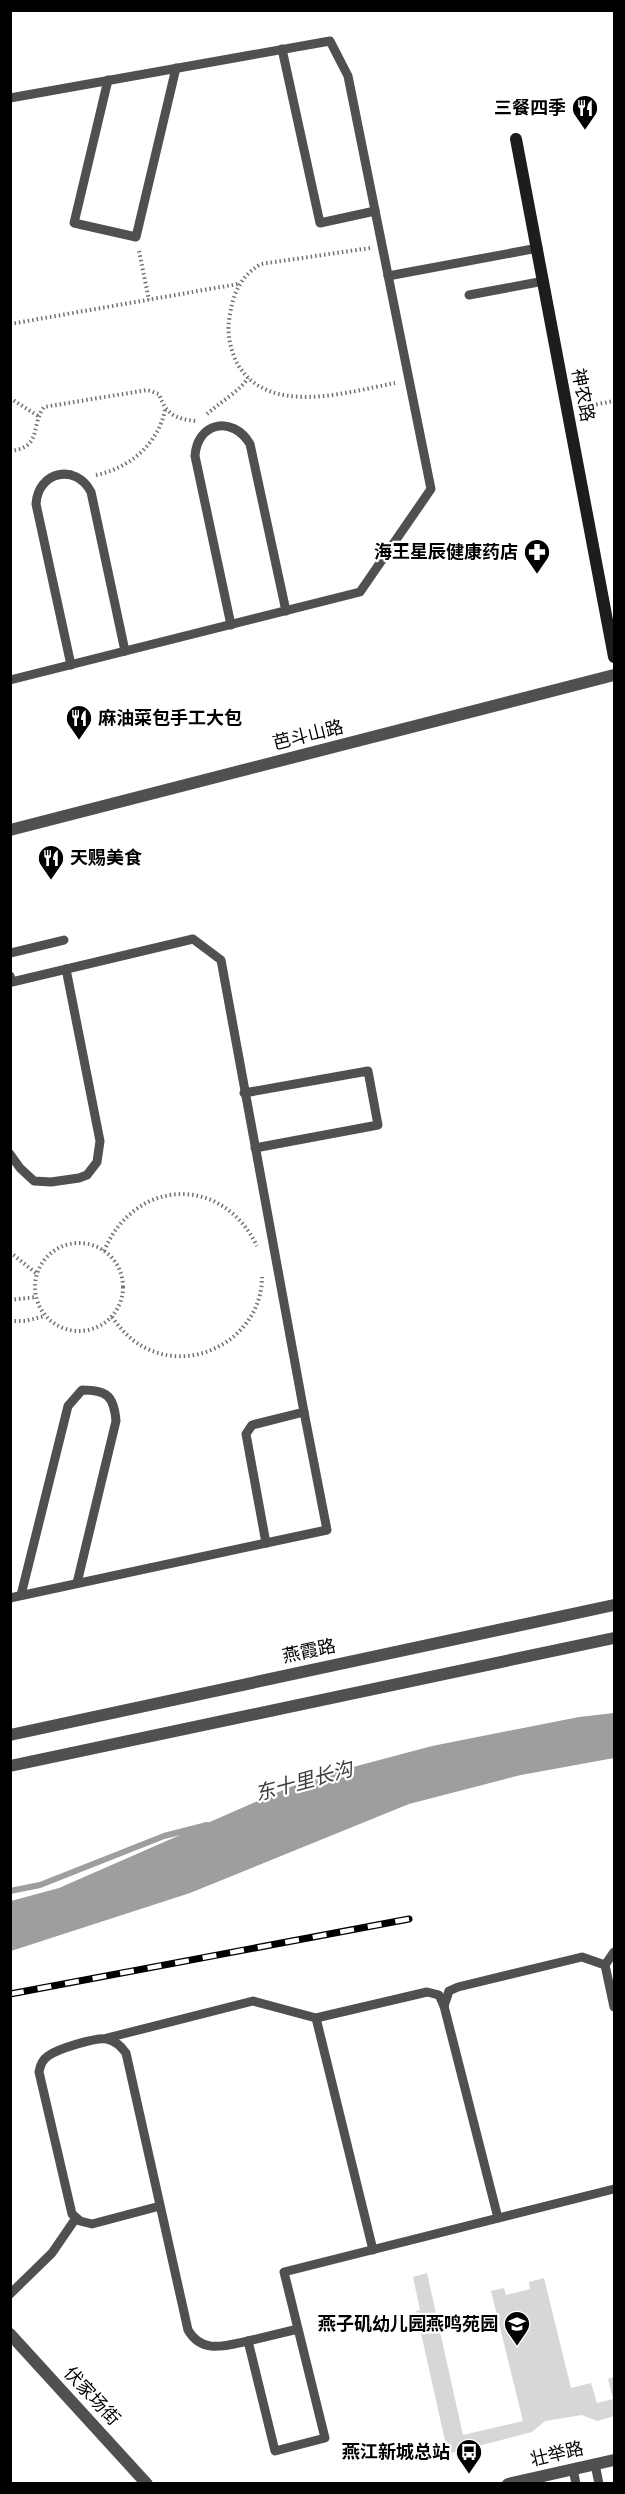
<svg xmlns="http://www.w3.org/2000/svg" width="625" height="2494" viewBox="0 0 625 2494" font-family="'Varela Round','Noto Sans SC',sans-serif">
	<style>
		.green { fill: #d7d7d7 }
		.water { fill: #9e9e9e }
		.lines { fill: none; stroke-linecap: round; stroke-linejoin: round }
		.stream { stroke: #9e9e9e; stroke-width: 6 }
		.path { stroke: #727272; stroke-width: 4; stroke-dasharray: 1.5 3; stroke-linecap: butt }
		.lane { stroke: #505050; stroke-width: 9 }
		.street { stroke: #505050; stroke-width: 12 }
		.secondary { stroke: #1d1d1d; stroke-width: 12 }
		.rail-casing { stroke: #000; stroke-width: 7 }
		.rail { stroke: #fff; stroke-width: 4.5; stroke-dasharray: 14; stroke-linecap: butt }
		.labels { text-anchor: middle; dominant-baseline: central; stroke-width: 4.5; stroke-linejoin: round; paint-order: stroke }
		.poi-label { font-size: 18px; font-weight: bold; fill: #000; stroke: #fff; text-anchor: end }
		.street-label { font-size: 18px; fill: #000; stroke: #fff }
		.water-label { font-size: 20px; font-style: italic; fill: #3f3f3f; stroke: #fff }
	</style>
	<rect width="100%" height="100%" fill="#fff"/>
	<!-- green -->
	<polygon class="green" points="427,2273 463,2435 523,2421 491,2291 504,2288 506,2295 530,2289 529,2282 544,2278 571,2388 591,2383 597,2403 613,2399 608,2379 614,2377 614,2416 597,2421 582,2415 545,2421 532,2432 448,2454 416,2311 420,2310 413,2277"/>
	<!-- water -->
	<polygon class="water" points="614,1713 614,1758 521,1775 409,1804 190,1893 11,1951 11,1901 59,1888 290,1787 338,1771 432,1746 579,1717"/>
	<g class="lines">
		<!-- stream -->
		<polyline class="stream" points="10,1891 40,1885 164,1836 207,1825"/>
		<!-- path -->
		<g class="path">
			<path d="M370 248 261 264C239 277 232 296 229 321 227 335 231 352 238 365 270 417 347 392 395 383"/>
			<polyline points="139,251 149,300"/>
			<polyline points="10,324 238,284"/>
			<polyline points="10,398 38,416"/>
			<polyline points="583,407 614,401"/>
			<path d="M207 414C218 404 242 389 248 378"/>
			<path d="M10 451C43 447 30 426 44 407L147 390 159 394C166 414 175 419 196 421"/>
			<path d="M96 475C130 468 158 444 165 410"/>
			<circle cx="79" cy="1287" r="44"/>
			<path d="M104 1251C135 1178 222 1174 257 1246"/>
			<polyline points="10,1252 37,1274"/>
			<polyline points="10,1300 36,1297"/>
			<path d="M112 1317C122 1331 133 1343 150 1350 201 1372 262 1333 262 1277"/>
			<polyline points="10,1321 25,1321 45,1316"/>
		</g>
		<!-- lane -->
		<g class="lane">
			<polyline points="282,49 320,223 375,211"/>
			<polyline points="108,80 74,223 136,237 176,68"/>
			<polyline points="10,98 330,41 348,76 431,489 360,592 10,680"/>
			<polyline points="388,276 538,248"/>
			<polyline points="469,295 544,281"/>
			<path d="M231 625 195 456C197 422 233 415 250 444L286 611"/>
			<path d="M71 665 36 504C38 471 76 463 91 492L125 651"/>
			<polyline points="10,953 64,940"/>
			<polyline points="10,976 12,982 193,939 221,960 304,1412 252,1425 246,1434 266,1543 10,1598"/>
			<polyline points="244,1093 368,1071 378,1125 255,1148"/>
			<polyline points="10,1154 20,1168 34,1181 51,1182 79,1178 87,1175 97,1162 100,1141 66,969"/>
			<polyline points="266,1543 327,1530 304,1412"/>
			<path d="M21 1595 68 1406 82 1390C107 1390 114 1396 116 1421L77 1583"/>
			<polyline points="605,1965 614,1952"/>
			<polyline points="444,2006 449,1991 458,1987 582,1957 605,1965 614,2007"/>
			<polyline points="316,2018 427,1992 439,1995 444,2006 498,2218"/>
			<polyline points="107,2038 253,2001 316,2018 373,2250"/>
			<path d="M160 2206 92 2224 80 2221 72 2214 39 2072C40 2066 42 2060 48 2056 57 2049 96 2037 107 2039 116 2041 121 2046 126 2053L188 2330C202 2354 224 2346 248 2341"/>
			<polyline points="10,2294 52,2253 76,2218"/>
			<polyline points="298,2329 248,2341 275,2451 325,2438 284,2272 614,2189"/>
			<polyline points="595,2464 599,2484"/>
			<polyline points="573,2469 576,2484"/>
		</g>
		<!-- street -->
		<g class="street">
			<polyline points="10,830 614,675"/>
			<polyline points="10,1735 614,1605"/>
			<polyline points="10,1766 614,1638"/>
			<polyline points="10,2334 147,2484"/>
			<polyline points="508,2484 614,2460"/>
		</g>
		<!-- secondary -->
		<polyline class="secondary" points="516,139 614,657"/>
		<!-- rail casing -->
		<g class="rail-casing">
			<polyline id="rail" points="10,1994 409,1919"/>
		</g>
		<!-- rail -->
		<use href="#rail" class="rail"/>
	</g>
	<!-- icons -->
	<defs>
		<g id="restaurant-pin" transform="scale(1.35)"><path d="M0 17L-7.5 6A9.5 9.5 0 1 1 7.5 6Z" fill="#000" stroke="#fff"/><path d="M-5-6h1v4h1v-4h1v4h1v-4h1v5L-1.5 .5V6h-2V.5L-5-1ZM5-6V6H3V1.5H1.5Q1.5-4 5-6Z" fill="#fff"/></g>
		<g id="pharmacy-pin" transform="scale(1.35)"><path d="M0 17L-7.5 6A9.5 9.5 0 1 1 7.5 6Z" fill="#000" stroke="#fff"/><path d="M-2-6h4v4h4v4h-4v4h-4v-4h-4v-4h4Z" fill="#fff"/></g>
		<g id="school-pin" transform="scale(1.35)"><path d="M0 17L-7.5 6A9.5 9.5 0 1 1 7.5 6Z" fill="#000" stroke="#fff"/><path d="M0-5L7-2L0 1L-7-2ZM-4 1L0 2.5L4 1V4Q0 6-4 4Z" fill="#fff"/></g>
		<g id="bus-pin" transform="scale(1.35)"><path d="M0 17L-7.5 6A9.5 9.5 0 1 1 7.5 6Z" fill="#000" stroke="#fff"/><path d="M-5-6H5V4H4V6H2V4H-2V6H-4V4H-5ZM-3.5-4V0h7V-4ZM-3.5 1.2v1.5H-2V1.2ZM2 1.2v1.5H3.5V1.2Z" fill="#fff"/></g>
	</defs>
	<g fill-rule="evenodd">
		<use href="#restaurant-pin" x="585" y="108"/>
		<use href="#pharmacy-pin" x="537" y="552"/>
		<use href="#restaurant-pin" x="79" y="718"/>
		<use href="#restaurant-pin" x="51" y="858"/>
		<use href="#school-pin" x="517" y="2324"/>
		<use href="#bus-pin" x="469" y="2452"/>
	</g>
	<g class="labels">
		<!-- poi labels -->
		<g class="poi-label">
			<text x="566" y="108">三餐四季</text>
			<text x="518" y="552">海王星辰健康药店</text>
			<text x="98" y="718" text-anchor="start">麻油菜包手工大包</text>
			<text x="70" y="858" text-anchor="start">天赐美食</text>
			<text x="498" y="2324">燕子矶幼儿园燕鸣苑园</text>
			<text x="450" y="2452">燕江新城总站</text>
		</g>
		<!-- street labels -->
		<g class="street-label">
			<text transform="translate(583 395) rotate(79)">神农路</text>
			<text transform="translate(308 735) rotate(-14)">芭斗山路</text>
			<text transform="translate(309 1651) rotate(-12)">燕霞路</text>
			<text transform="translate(92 2396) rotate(47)">伏家场街</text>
			<text transform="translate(557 2454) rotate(-13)">壮举路</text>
		</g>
		<!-- water labels -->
		<g class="water-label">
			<text transform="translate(304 1782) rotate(-15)">东十里长沟</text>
		</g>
	</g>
	<!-- border -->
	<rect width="625" height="2494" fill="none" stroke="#000000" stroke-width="24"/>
</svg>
